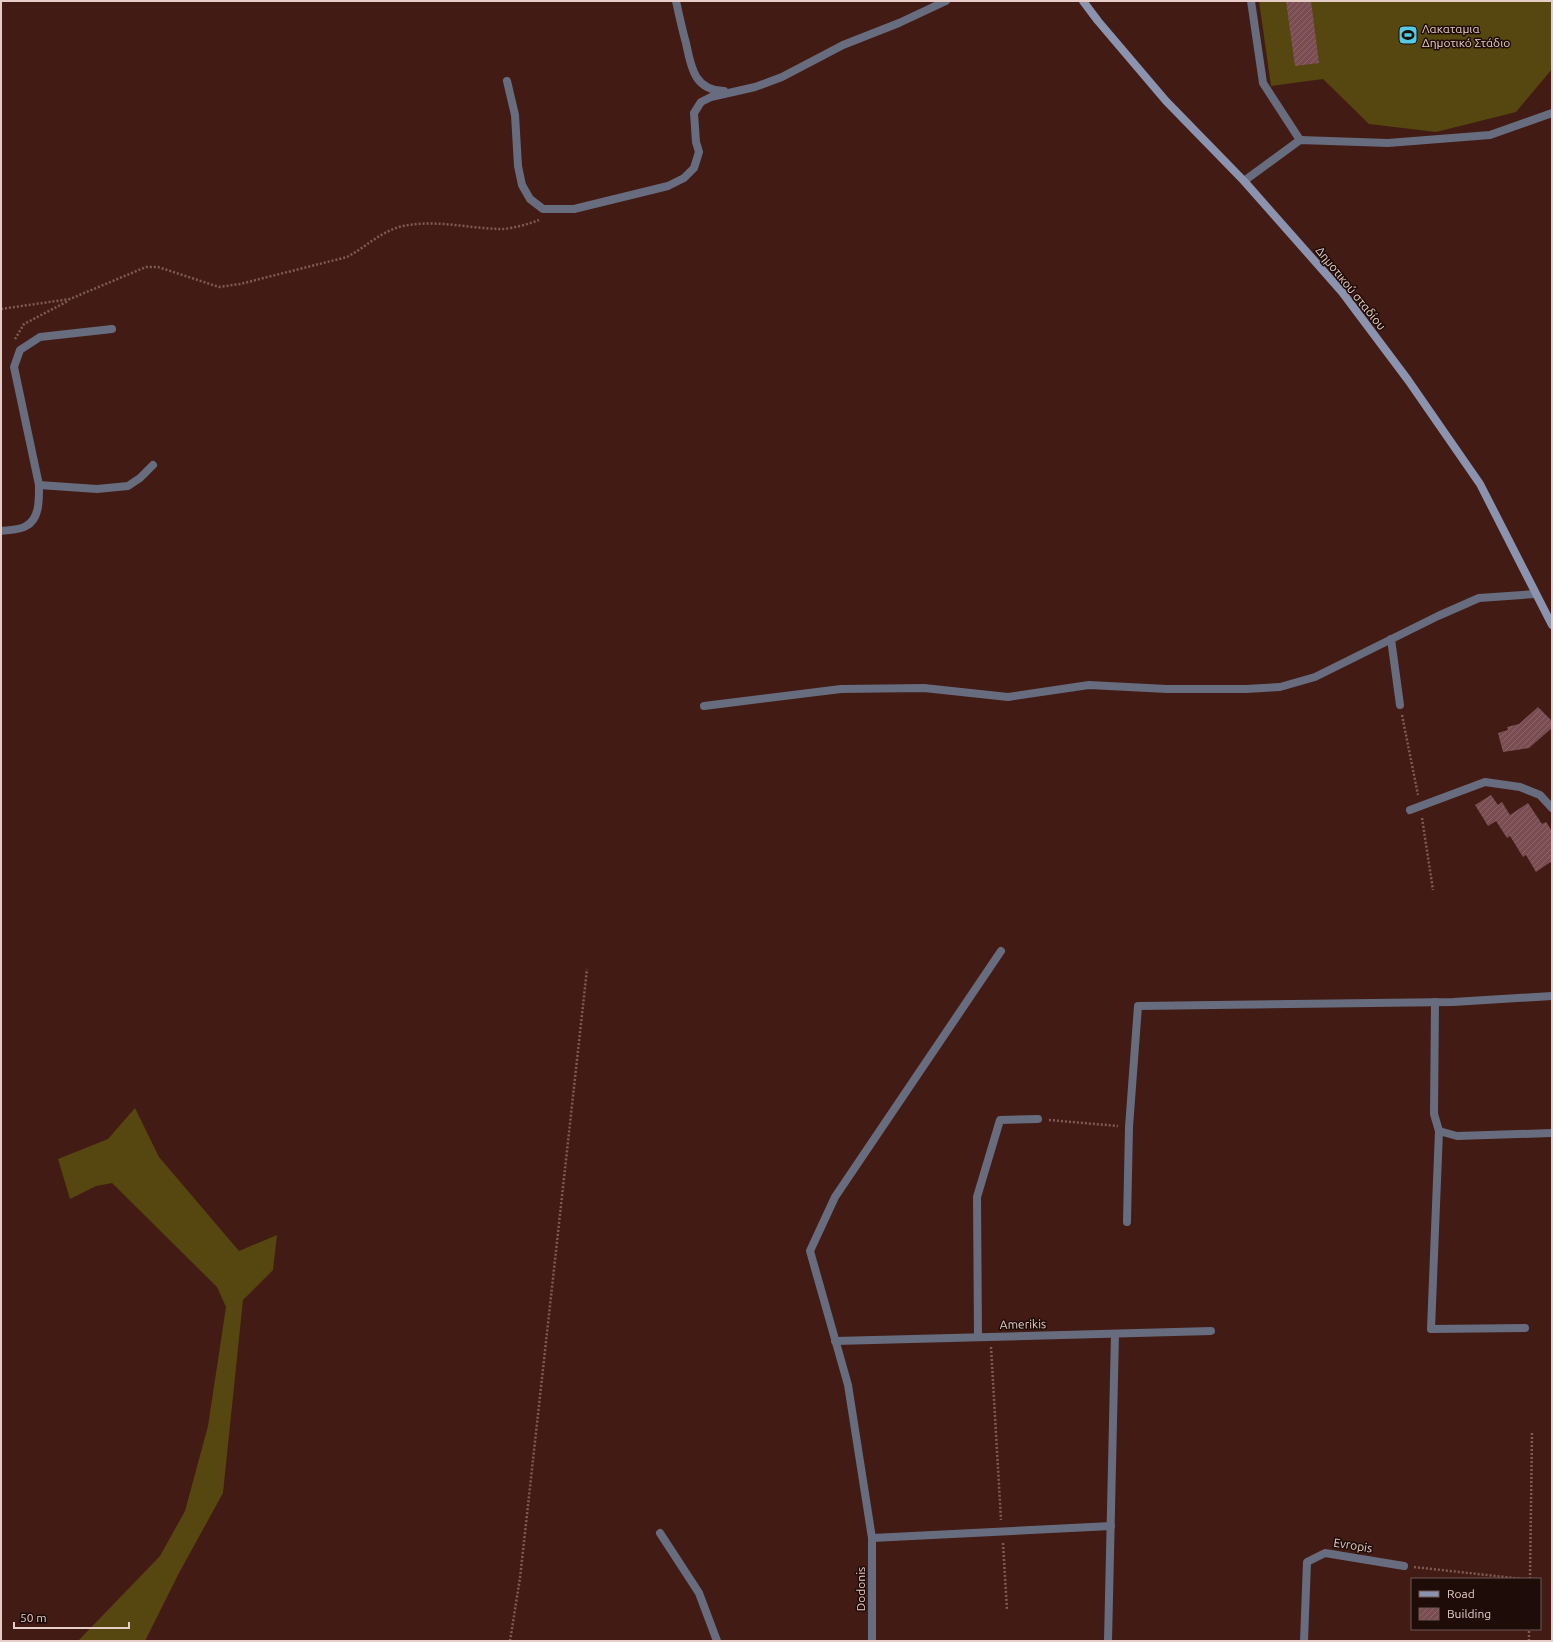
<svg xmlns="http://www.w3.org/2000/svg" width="1553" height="1642" viewBox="0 0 1553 1642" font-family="Ubuntu,sans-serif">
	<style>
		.grass { fill: #564610 }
		.building { fill: url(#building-hatch) }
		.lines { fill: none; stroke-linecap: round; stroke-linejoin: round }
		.path { stroke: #7e5c55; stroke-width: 2.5; stroke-dasharray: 2 2; stroke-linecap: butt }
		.service { stroke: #676c7e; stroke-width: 8 }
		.minor { stroke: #676c7e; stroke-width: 8 }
		.secondary { stroke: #8b93af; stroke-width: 8 }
		.labels { text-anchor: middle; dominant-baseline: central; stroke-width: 3; stroke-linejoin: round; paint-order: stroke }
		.poi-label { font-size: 12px; fill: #e7cdc7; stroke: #1d0c08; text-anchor: start }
		.street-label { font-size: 12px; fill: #e7cdc7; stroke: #1d0c08 }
	</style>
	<defs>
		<pattern id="building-hatch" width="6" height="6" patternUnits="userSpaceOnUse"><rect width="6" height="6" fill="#7a4d52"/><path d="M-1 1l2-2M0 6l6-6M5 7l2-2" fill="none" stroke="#8d6569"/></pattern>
	</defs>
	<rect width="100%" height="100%" fill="#421b14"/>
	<!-- grass -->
	<g class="grass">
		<polygon points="1259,1 1552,1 1552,69 1516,112 1436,132 1369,124 1323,79 1271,86"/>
		<polygon points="135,1108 159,1157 239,1251 277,1235 273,1270 243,1300 223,1493 179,1573 145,1641 78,1641 160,1556 185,1511 208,1426 226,1307 217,1287 112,1183 96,1186 70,1199 58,1159 108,1139"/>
	</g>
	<!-- building -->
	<g class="building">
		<polygon points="1286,1 1311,1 1319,63 1295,66"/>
		<polygon points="1538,707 1552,721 1552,728 1529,748 1503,752 1498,733 1508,730 1507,727 1519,724"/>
		<polygon points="1491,795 1498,805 1502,802 1510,815 1528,803 1542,824 1546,822 1552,831 1552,861 1536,872 1526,855 1523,857 1510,836 1507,838 1496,821 1488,826 1475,805"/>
	</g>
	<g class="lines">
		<!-- path -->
		<g class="path">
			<path d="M1 309 70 299 146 267H158L219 287 240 284 347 257C366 247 381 231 403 226 437 219 470 229 503 229 514 228 529 224 539 220"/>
			<polyline points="15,339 24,324 68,301"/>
			<polyline points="1402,715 1418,795"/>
			<polyline points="1422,818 1433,890"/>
			<polyline points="1049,1120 1118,1126"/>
			<polyline points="991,1347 1001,1520"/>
			<polyline points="1003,1543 1007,1610"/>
			<polyline points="1414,1567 1523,1579"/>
			<polyline points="1530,1579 1532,1432"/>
			<polyline points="510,1641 520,1578 587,969"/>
			<polyline points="1529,1641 1529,1629"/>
		</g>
		<!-- service -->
		<g class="service">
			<path d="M676 1C679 15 682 29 686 43 691 67 694 90 724 91"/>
			<polyline points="507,81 515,115 518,166 522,185 530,199 543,209 574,209 668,186 684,178 694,168 699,152 696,142 694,113 701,102 711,97 755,87 782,77 843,45 899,23 946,1"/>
		</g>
		<!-- minor -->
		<g class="minor">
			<polyline points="1251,1 1263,83 1300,140"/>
			<polyline points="1244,181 1300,140 1388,143 1490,135 1552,113"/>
			<polyline points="39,485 97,489 128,486 140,478 153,465"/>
			<path d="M1 531C8 530 20 530 26 526 40 519 39 499 39 485L14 367 20 350 40 337 112 329"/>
			<polyline points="1391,639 1400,705"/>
			<polyline points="704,706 841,689 924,688 1008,697 1089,685 1167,689 1246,689 1280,687 1315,677 1438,616 1479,598 1535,594"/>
			<polyline points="1410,810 1485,782 1520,787 1540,795 1552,808"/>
			<polyline points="1435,1002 1434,1114 1439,1131 1431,1329 1525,1328"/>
			<polyline points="1439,1131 1457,1136 1552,1133"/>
			<polyline points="1127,1222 1129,1127 1138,1006 1453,1002 1552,996"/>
			<polyline points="978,1337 977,1197 1000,1120 1038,1119"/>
			<polyline points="835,1341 1211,1331"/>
			<polyline points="660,1533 699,1593 717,1641"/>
			<polyline points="872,1538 1111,1526"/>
			<polyline points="872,1641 872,1538 848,1385 810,1251 835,1197 1001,951"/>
			<polyline points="1108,1641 1115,1334"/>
			<polyline points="1304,1641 1307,1562 1325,1553 1404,1566"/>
		</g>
		<!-- secondary -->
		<polyline class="secondary" points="1083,1 1098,21 1166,101 1244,181 1342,292 1408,380 1480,484 1552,625"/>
	</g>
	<!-- icons -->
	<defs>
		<g id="stadium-square" transform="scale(1)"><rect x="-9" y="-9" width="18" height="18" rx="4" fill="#55cae0" stroke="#1d0c08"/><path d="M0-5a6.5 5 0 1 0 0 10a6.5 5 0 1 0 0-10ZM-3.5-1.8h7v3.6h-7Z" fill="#111"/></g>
	</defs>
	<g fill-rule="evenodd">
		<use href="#stadium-square" x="1408" y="35"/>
	</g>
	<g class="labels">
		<!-- poi labels -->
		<g class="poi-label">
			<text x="1422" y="28">Λακαταμια<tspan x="1422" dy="14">Δημοτικό Στάδιο</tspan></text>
		</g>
		<!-- street labels -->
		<g class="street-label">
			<text transform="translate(1351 288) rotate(51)">Δημοτικού σταδίου</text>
			<text transform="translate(1023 1324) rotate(-1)">Amerikis</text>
			<text transform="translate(1353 1545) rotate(9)">Evropis</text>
			<text transform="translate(860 1589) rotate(-90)">Dodonis</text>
		</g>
	</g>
	<!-- border -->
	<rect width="1553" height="1642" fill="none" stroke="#e7cdc7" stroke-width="4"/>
	<!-- legend -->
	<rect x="1411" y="1578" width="130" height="52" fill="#1d0c08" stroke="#6e5954"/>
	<rect x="1419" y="1591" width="20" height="6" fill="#8b93af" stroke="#6e5954"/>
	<text x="1447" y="1598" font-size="12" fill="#e7cdc7">Road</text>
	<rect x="1419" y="1608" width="20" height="12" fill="url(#building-hatch)" stroke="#6e5954"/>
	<text x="1447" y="1618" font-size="12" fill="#e7cdc7">Building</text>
	<!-- scale -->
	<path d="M14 1622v6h115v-6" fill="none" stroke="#e7cdc7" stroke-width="2"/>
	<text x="20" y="1622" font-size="12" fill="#e7cdc7" stroke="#1d0c08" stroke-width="3" paint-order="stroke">50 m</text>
</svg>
